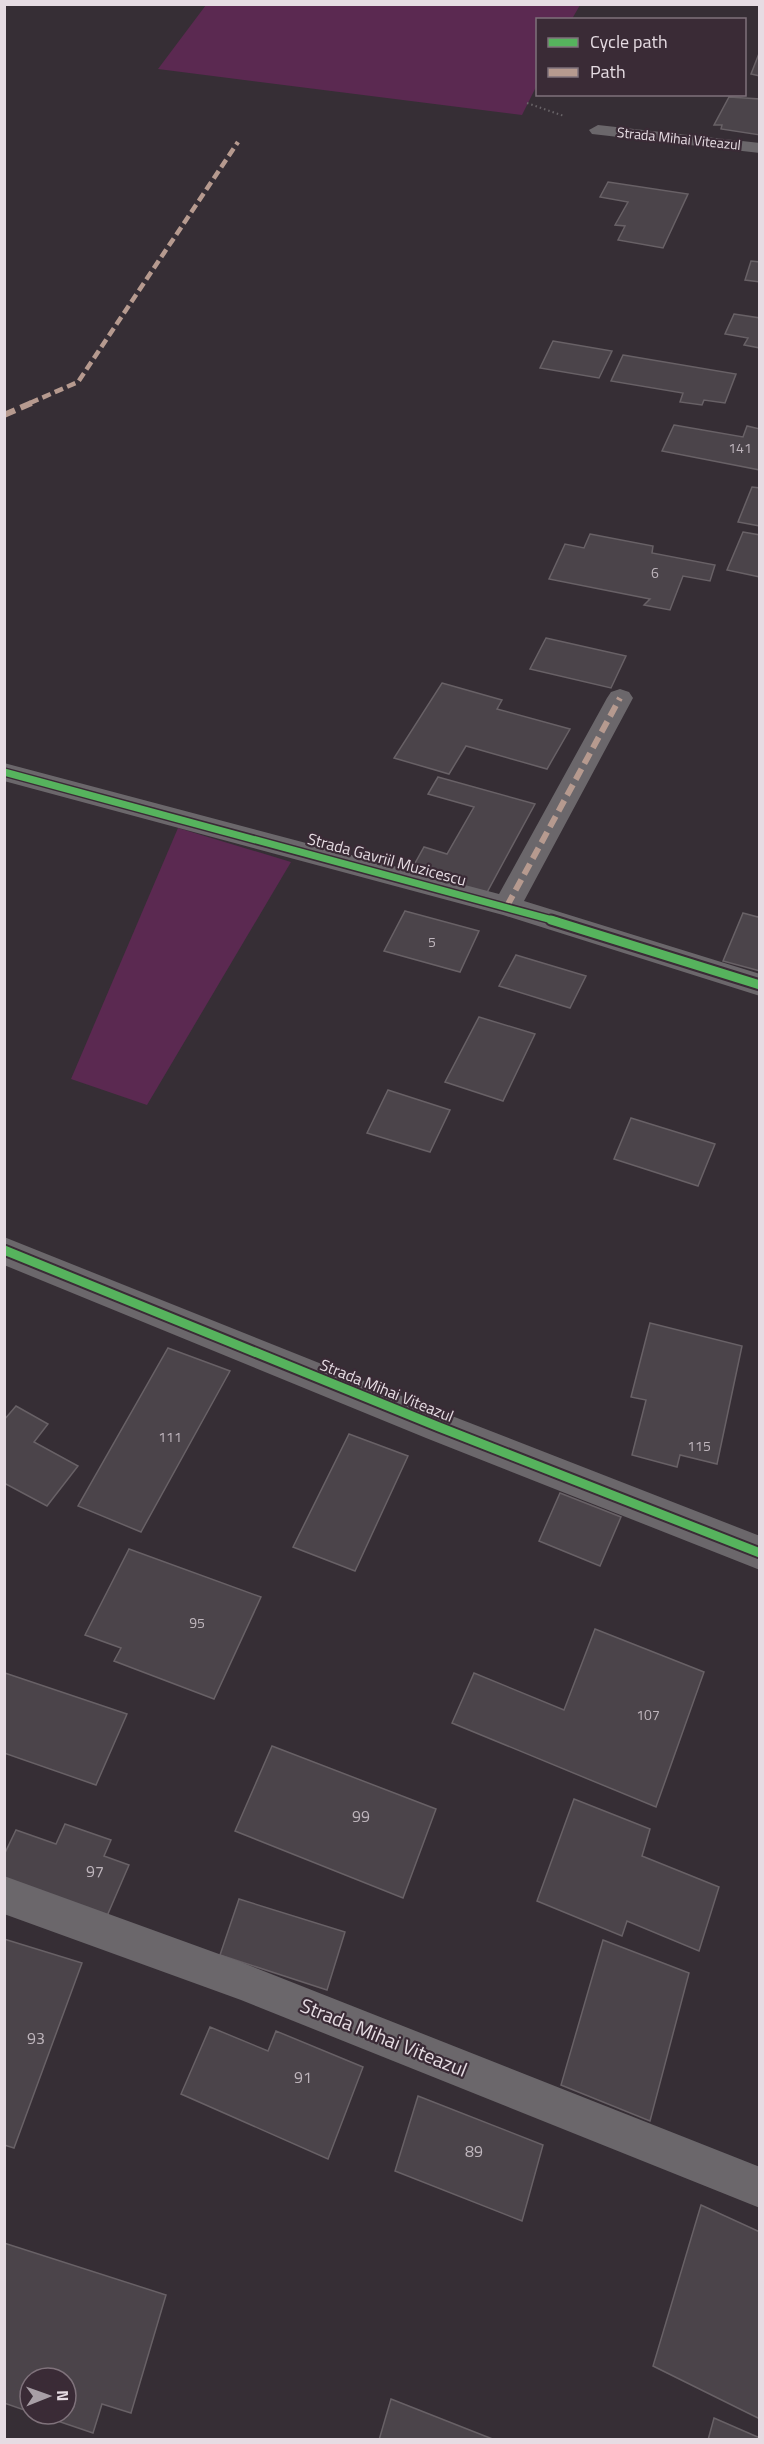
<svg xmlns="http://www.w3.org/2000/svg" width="764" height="2444" viewBox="0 0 764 2444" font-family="'Titillium Web',sans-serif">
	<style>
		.green { fill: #5b2951 }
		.building { fill: #4b444a; stroke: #686166; stroke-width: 1.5 }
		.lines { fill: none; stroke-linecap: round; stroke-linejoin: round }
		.path { stroke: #696468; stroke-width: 2; stroke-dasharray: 1.5 3; stroke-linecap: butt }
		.service { fill: #6b676b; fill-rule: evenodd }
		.minor { fill: #6b676b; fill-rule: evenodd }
		.quiet-far1 { stroke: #b69a8f; stroke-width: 4.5; stroke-dasharray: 9 4.5; stroke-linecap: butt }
		.quiet { stroke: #b69a8f; stroke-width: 6; stroke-dasharray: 12 6; stroke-linecap: butt }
		.cycleway-far1-casing { stroke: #3a2b36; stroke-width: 10 }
		.cycleway-casing { stroke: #3a2b36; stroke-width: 13 }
		.cycleway-far1 { stroke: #56b35d; stroke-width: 7 }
		.cycleway { stroke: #56b35d; stroke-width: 9 }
		.labels { text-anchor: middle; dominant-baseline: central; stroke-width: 4.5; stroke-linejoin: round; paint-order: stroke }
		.far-street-label { font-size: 14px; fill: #e6dce3; stroke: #3a2b36 }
		.number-label { font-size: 14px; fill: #bfb6bd }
		.street-label { font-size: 16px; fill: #e6dce3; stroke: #3a2b36 }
		.near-number-label { font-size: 16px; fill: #bfb6bd }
		.near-street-label { font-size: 20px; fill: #e6dce3; stroke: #3a2b36 }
	</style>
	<rect width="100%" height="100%" fill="#362e35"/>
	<!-- green -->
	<g class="green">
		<polygon points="206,5 206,4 580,5 572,19 538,20 537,85 522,115 158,69"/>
		<polygon points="178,828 291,862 147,1105 71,1079"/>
	</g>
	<!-- building -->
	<g class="building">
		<polygon points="760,51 760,76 751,74"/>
		<polygon points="729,97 760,99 760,135 721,129 722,125 714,125"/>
		<polygon points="608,182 688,194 663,248 618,240 625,226 615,225 628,202 600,197"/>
		<polygon points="751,261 760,262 760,282 745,280"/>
		<polygon points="734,314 760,318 760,348 744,345 748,338 725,334"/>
		<polygon points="553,341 612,351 599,378 540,368"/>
		<polygon points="623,355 736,374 725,403 704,400 702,405 680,402 683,393 611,381"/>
		<polygon points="674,425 743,437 747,426 760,429 760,470 662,451"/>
		<polygon points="752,487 760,488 760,526 738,522"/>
		<polygon points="743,532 760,535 760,577 727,570"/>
		<polygon points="590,534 653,546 652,553 715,565 710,581 683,576 670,610 644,605 650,599 549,579 565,544 584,548"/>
		<polygon points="546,638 626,656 611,688 530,669"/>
		<polygon points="442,683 502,700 497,709 570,729 547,769 466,746 449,774 394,758"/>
		<polygon points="438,777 535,804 485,896 409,874 424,847 447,854 474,807 428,794"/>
		<polygon points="405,911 479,931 460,972 384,951"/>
		<polygon points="743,913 758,917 760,913 760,971 723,961"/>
		<polygon points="516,955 586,976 570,1008 499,986"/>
		<polygon points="479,1017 535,1034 503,1101 445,1082"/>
		<polygon points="388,1090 450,1110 430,1152 367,1133"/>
		<polygon points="631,1118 715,1144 698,1186 614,1159"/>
		<polygon points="650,1323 742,1346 717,1464 680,1455 677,1467 632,1455 646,1400 631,1397"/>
		<polygon points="168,1348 230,1371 141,1532 78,1506"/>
		<polygon points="16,1406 48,1424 34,1442 78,1466 47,1506 4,1483 4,1420"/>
		<polygon points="349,1434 408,1456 355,1571 293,1547"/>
		<polygon points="560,1493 621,1517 600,1566 539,1541"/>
		<polygon points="129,1549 261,1597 214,1699 114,1661 121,1648 85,1635"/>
		<polygon points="595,1629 704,1672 656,1807 452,1723 474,1673 564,1710"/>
		<polygon points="5,1673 127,1714 96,1785 4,1753"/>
		<polygon points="272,1746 436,1809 403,1898 235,1831"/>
		<polygon points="574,1799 650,1829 642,1856 719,1887 699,1951 627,1921 622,1936 537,1901"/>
		<polygon points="65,1824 111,1840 104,1856 129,1865 107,1916 4,1878 4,1855 16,1830 56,1844"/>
		<polygon points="239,1899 345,1932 327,1990 220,1955"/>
		<polygon points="4,1939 82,1963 14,2148 4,2145"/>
		<polygon points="603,1940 689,1973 650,2121 561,2085"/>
		<polygon points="210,2027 268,2051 276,2031 363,2067 328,2159 181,2094"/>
		<polygon points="418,2096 543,2145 522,2221 395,2171"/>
		<polygon points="701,2205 760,2232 760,2419 653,2366"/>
		<polygon points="4,2243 166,2295 131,2413 102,2404 93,2433 37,2414 66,2414 66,2378 30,2378 30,2412 4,2403"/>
		<polygon points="391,2399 495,2440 379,2440"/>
		<polygon points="714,2418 760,2438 760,2440 708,2440"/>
	</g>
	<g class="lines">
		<!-- path -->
		<polyline class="path" points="527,103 564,116"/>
		<!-- service -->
		<g class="service">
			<polygon points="598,125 760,143 760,153 592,134 589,130"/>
			<polygon points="4,1876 241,1962 760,2167 760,2208 241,2000 4,1914"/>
		</g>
		<!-- minor -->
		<g class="minor">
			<polygon points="620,689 629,692 633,698 524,901 760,974 760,996 503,915 4,781 4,763 499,894 607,698 611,692"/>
			<polygon points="4,1237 452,1416 760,1536 760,1570 426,1438 4,1265"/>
		</g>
		<!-- quiet-far1 -->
		<polyline class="quiet-far1" points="30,403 78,382 238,142"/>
		<!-- quiet -->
		<g class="quiet">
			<polyline points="4,415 34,402"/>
			<polyline points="507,906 620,698"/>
		</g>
		<!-- cycleway-far1 casing -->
		<g class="cycleway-far1-casing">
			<polyline id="cycleway-far1" points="4,772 556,921"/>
		</g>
		<!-- cycleway casing -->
		<g class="cycleway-casing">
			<g id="cycleway">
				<polyline points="551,920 760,985"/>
				<polyline points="4,1250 439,1427 760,1553"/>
			</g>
		</g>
		<!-- cycleway-far1 -->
		<use href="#cycleway-far1" class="cycleway-far1"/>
		<!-- cycleway -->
		<use href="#cycleway" class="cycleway"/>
	</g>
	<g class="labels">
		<!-- far-street labels -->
		<g class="far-street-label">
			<text transform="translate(679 138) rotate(6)">Strada Mihai Viteazul</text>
		</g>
		<!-- number labels -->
		<g class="number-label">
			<text x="740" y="447">141</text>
			<text x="655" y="572">6</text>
			<text x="432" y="941">5</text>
			<text x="170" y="1436">111</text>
			<text x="699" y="1445">115</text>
			<text x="197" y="1622">95</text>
			<text x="648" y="1714">107</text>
		</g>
		<!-- street labels -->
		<g class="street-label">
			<text transform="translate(387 859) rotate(15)">Strada Gavriil Muzicescu</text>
			<text transform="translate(387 1390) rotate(22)">Strada Mihai Viteazul</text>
		</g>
		<!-- near-number labels -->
		<g class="near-number-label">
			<text x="361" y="1816">99</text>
			<text x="95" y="1871">97</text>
			<text x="36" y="2038">93</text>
			<text x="303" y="2077">91</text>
			<text x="474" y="2151">89</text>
		</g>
		<!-- near-street labels -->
		<g class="near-street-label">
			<text transform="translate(384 2037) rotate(22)">Strada Mihai Viteazul</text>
		</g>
	</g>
	<!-- border -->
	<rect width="764" height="2444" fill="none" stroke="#e6dce3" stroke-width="12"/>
	<!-- legend -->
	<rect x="536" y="18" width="210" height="78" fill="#3a2b36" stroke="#7f727b" stroke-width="1.5"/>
	<rect x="548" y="38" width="30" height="9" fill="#56b35d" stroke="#7f727b" stroke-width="1.5"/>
	<text x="590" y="48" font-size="18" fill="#e6dce3">Cycle path</text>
	<rect x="548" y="68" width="30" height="9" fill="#b69a8f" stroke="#7f727b" stroke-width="1.5"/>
	<text x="590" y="78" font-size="18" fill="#e6dce3">Path</text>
	<!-- north arrow -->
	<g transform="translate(48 2396) rotate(89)"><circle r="28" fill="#3a2b36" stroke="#7f727b" stroke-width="1.5"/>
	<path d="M0-4.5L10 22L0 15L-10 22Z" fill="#a89fa6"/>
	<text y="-9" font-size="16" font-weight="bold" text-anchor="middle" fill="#e6dce3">N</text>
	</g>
</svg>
